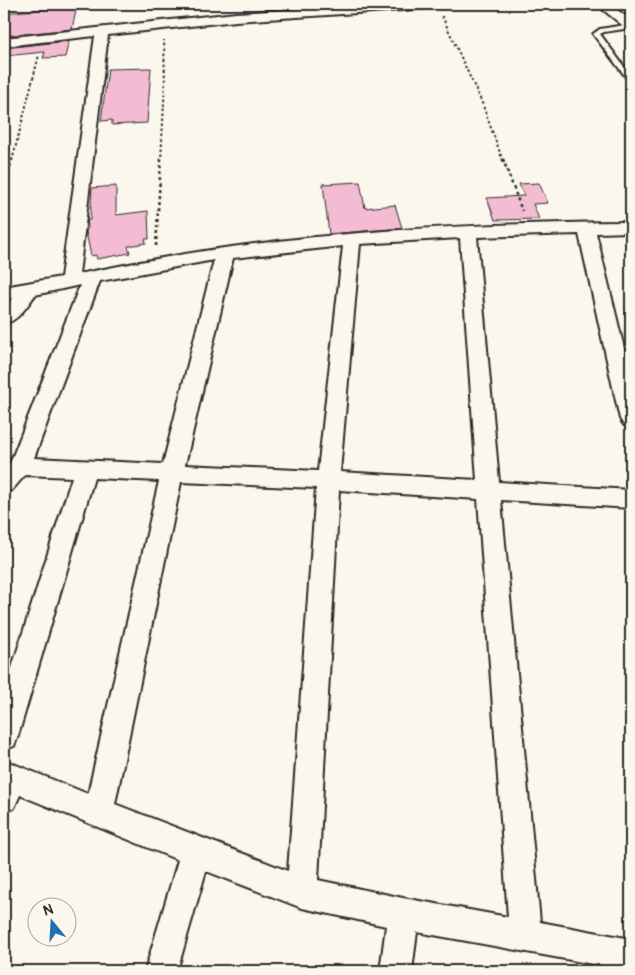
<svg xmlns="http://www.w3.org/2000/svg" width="635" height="975" viewBox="0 0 635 975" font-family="Pangolin,sans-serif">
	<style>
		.building { fill: #f4bcd3; stroke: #2b2b2b }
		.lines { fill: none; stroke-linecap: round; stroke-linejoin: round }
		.service-casing { stroke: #2b2b2b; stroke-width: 4 }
		.minor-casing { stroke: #2b2b2b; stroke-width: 4 }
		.path-far1 { stroke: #2b2b2b; stroke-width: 2; stroke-dasharray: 2.5 2.5; stroke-linecap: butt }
		.path { stroke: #2b2b2b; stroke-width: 2.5; stroke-dasharray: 3 3; stroke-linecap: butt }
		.service { fill: #fbf7ec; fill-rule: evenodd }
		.minor { fill: #fbf7ec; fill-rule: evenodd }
	</style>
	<rect width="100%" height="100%" fill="#fbf7ec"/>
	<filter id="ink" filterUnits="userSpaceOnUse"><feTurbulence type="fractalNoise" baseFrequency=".02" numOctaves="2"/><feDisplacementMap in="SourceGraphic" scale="10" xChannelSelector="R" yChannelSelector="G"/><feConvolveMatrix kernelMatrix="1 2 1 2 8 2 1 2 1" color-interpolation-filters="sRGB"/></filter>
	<g filter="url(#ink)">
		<!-- building -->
		<g class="building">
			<polygon points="77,6 72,29 4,36 4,13"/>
			<polygon points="69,41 65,57 43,58 45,52 4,56 4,48"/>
			<polygon points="151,68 147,123 112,125 112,120 101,121 108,69"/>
			<polygon points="360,182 365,208 395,205 402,228 329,234 323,184"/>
			<polygon points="539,183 548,203 533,204 539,219 495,220 487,198 524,196 519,184"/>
			<polygon points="116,186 116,215 148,211 149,239 145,239 146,243 128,246 130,253 97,259 96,255 91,256 86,232 88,227 87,220 90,220 92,188"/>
		</g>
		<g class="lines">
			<!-- service casing -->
			<g class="service-casing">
				<polygon id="service" points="631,24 631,28 604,32 600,34 631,76 631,82 629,81 593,34 600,29"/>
			</g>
			<!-- minor casing -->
			<g class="minor-casing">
				<g id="minor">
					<path d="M382 4H439L433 8 236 21 108 35 79 274C127 264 175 255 224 248 358 229 496 223 631 222V232L596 233 631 377V427L624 425 620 419 579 234 477 237 499 482 631 490V508L501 500 540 922 631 939V971L417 932 412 971H380L386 926 302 908 206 871 177 971H145L178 860 20 795 14 808 4 813V760L88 794 159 481 94 478 18 736 14 746 4 750V693L72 477 25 475 12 490 4 493V469L11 461 80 285 35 295C27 306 18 321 4 324V308L13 298 4 299V287L61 277 95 36 4 46V38L236 13ZM460 238 477 480 340 472 360 244ZM343 246 318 471 185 465 233 258ZM214 260 163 464 34 458 100 281ZM181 482 316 488 288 871 115 804ZM339 490 478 499 508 917 403 898 318 880Z"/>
					<polygon points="596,4 609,4 631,20 631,30 627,29"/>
				</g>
			</g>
			<!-- path-far1 -->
			<g class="path-far1">
				<polyline points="442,16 482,103 503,161"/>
				<polyline points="12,161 39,55"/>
				<polyline points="161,161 165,82 164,40"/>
			</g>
			<!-- path -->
			<g class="path">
				<polyline points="503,159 522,211"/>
				<polyline points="4,190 12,159"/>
				<polyline points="156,246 161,159"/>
			</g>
			<!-- service -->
			<use href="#service" class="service"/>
			<!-- minor -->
			<use href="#minor" class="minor"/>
		</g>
	</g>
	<!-- margin -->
	<rect width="635" height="975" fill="none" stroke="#fbf7ec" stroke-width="20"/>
	<rect x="10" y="10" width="615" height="955" fill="none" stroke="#2b2b2b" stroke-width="2" filter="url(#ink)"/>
	<!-- north arrow -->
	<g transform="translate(52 922) rotate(342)"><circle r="24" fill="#fbf7ec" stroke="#a8a59f"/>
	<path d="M0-4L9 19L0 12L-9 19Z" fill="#1f6fb2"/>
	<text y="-8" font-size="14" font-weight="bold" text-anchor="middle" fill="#2b2b2b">N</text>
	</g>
</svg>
